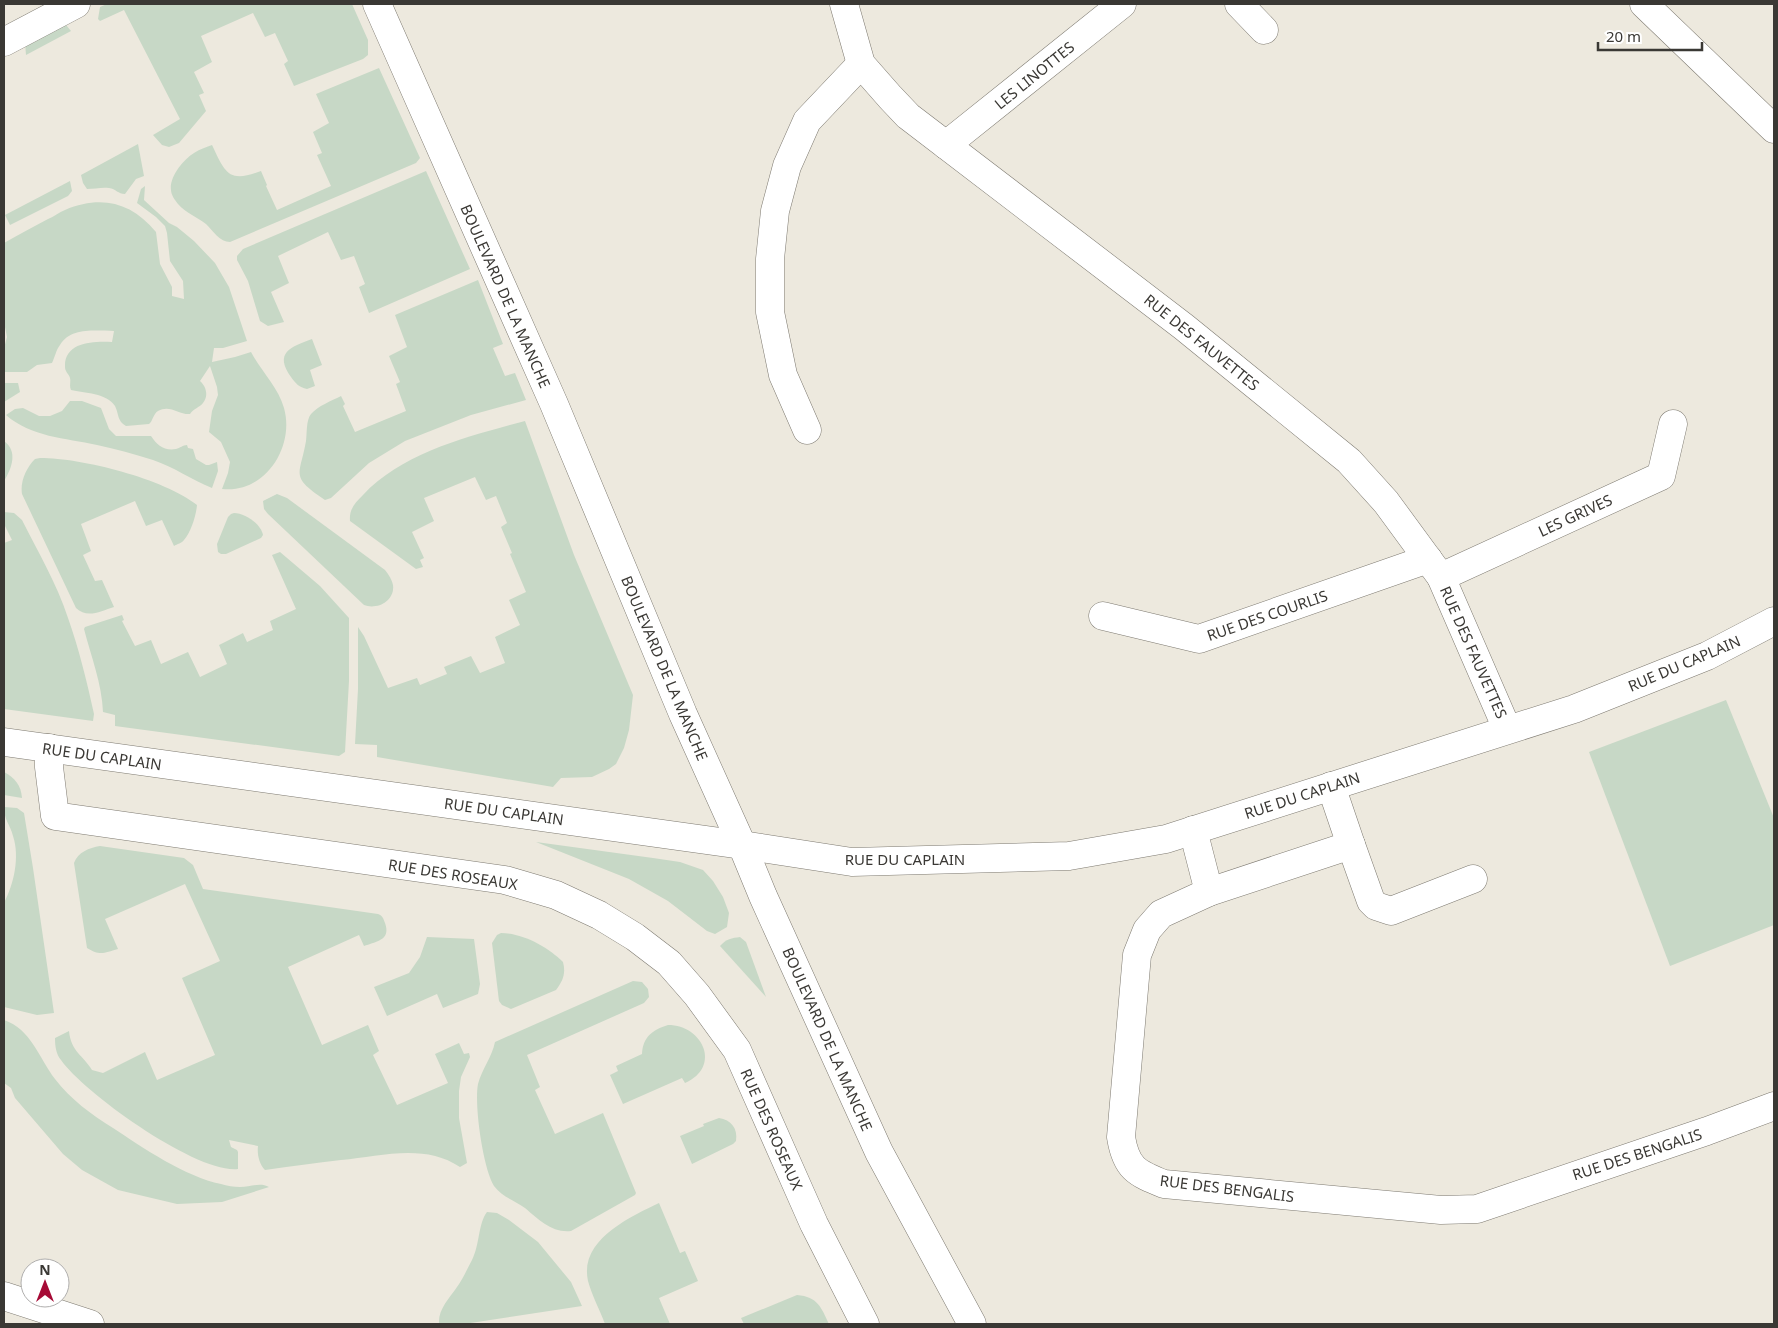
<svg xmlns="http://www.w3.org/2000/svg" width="1778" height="1328" viewBox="0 0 1778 1328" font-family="'Noto Sans',sans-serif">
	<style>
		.green { fill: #c7d8c6 }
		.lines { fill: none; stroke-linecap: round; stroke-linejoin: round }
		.street-casing { stroke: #7e7a71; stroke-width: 29 }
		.secondary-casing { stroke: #7e7a71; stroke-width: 29 }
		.street { stroke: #fff; stroke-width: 28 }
		.secondary { stroke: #fff; stroke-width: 28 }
		.labels { text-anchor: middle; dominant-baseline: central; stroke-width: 5; stroke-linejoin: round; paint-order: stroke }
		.street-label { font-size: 15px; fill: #3a3834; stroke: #fff }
	</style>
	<rect width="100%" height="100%" fill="#ede9de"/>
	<!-- green -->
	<g class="green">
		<polygon points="107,4 352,4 368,40 368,55 363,59 294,86 284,64 288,61 275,33 265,37 253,13 201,36 212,62 194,72 204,93 199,95 206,111 179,143 169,147 162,145 153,135 180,119 124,10 100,21 98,19 100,7"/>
		<polygon points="66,25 71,31 26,55 25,43"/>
		<path d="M379 68 420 158 416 163 230 242C220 242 213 231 206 224 197 217 186 213 178 204 175 200 171 195 171 190 169 177 184 159 194 153 200 149 207 147 212 145 225 172 228 184 261 171L267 185 266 186 277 210 331 186 317 155 322 153 313 132 329 123 316 94Z"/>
		<path d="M138 144 144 176 136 179 125 194C118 194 116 189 109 188 102 187 94 189 87 189L83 183 81 175Z"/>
		<polygon points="426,171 470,269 369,313 359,287 365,284 354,256 341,260 328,232 278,256 289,283 271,292 284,322 268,326 260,321 248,281 237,260 237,256 243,249"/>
		<polygon points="70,181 72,191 68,196 10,225 5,215"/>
		<path d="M145 186 144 200 169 223 177 227 194 241 215 263 229 287 247 341 223 348H214L212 362 235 357 251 352C261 371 278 387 284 408 295 447 265 494 222 489L228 473 230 462 221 442 209 432 212 411 218 395 217 387 210 366 200 381C206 386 209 396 203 403 199 408 194 408 190 414 179 415 170 404 158 411 153 414 153 421 149 424L126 426C117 421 119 414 115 406 107 393 84 393 71 390 69 386 71 382 70 378 69 374 65 372 65 367 64 342 93 341 112 342L114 331C96 331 71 327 60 345 56 350 55 357 52 363L37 365 27 372H4V348L7 337 4 322V243C18 235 33 227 48 219 54 217 59 212 65 210 101 195 131 202 156 232L160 264 172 287V296L184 299 183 281 170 261 167 233 165 226 156 217 137 203 141 189Z"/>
		<path d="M478 280 503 344 493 348 505 376 515 373 526 400 471 415 405 441 369 463 331 498 325 500C289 476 300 476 306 441 307 433 306 420 311 414 318 406 331 401 341 396L345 404 343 406 355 432 406 411 396 384 400 382 389 356 407 347 395 315Z"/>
		<path d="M312 339 322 365 310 370 315 386 307 389C299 387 296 384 291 377 274 353 290 347 312 339Z"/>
		<polygon points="4,383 18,383 20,392 4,402"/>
		<path d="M70 401H82L101 408 109 429 116 436H151C157 445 164 451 176 449 180 448 183 445 187 445L188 448 193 449 196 459 206 465H209L217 462 218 471 212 488C192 480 174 467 153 460 134 454 116 449 97 445 65 438 31 437 6 415L15 409 23 408 39 416H50L62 411Z"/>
		<path d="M525 421 574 555 633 695 629 730 624 748 616 764 609 769 592 777 561 778 553 787 377 757V745L355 744 358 689V627L364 636 388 688 417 678 420 685 447 674 444 667 471 656 480 673 505 663 495 637 520 625 509 600 526 592 510 554 512 553 501 527 507 523 496 496 486 500 475 477 424 498 434 521 412 532 424 558 420 560 423 567 416 569 350 521C349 509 355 503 363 495 403 452 470 436 525 421Z"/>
		<path d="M4 441C18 451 12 468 4 481Z"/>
		<path d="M40 458C83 458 164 479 197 505 196 516 191 532 184 540 182 543 177 544 174 546L162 520 146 526 135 501 81 524 91 551 83 555 95 581 102 580 114 607C101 611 87 619 76 608L22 494C20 482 26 468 35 459Z"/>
		<path d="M277 494 287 498 385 570C389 575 392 580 393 585 395 601 377 610 364 605L268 514 264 509 263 501Z"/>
		<path d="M4 512 14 513 22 520C38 552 57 584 68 618 79 649 87 682 94 714L93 721 4 709V543L12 540 4 524Z"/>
		<path d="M234 513C245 513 261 524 263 535L261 538 226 554H221L218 552 217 544 228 517 231 514Z"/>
		<path d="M280 552 320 586 349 618V681L345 752 339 756 115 726V715L103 712C102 684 91 656 84 629L85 627 122 615 124 620 122 621 135 646 151 640 161 664 188 652 200 677 227 664 219 645 243 633 247 642 273 630 270 621 296 609 272 555Z"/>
		<polygon points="1726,700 1774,818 1774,925 1670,966 1589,752"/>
		<path d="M4 772C15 778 21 785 22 798L4 795Z"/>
		<path d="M4 807 17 808 24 813 33 868 54 1013 37 1015 4 1007V903C14 884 20 857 13 836 10 824 4 820 4 807Z"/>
		<polygon points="536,842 653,858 680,862 703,870 713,881 723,897 729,913 727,927 715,934 707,931 668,901 629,879"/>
		<path d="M100 846 184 858 193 865 203 889 378 914C383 916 383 918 385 923 391 940 377 941 364 946L359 935 288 967 322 1045 368 1025 379 1051 373 1055 397 1105 448 1083 435 1054 459 1043 464 1054 469 1053 470 1057 461 1077 459 1091V1118L467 1163 460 1167C425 1143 381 1156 341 1160 316 1163 291 1166 265 1170 259 1164 257 1154 258 1146L229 1140 231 1147 237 1150 238 1152V1169C197 1174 84 1093 61 1060 56 1054 55 1046 55 1038L69 1031C71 1052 83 1055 92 1070L103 1073 145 1052 157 1080 215 1055 182 978 220 961 185 884 105 919 118 949C104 953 100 956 87 948L74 863C78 852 89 848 100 846Z"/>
		<path d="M501 933C523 933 548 947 563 962 566 973 563 981 556 990L511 1009 502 1005 499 1001 492 943 497 935Z"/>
		<polygon points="427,937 474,939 480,984 478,994 443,1008 437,994 387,1016 374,987 409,973 420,957"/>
		<path d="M740 937 746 942 766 997 720 946C726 939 732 938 740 937Z"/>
		<path d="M633 981 642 982 648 989 649 997 644 1003 527 1055 540 1087 535 1090 555 1134 603 1113 636 1193 635 1195 571 1231C552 1233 539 1220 525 1208 514 1200 502 1197 494 1186 483 1168 474 1105 478 1084 482 1069 492 1057 495 1042Z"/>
		<path d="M4 1020C31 1029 39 1058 55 1079 70 1099 92 1115 113 1128 143 1148 186 1177 221 1184 227 1186 234 1187 240 1187 250 1187 260 1182 269 1187L222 1202 177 1204 118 1190 82 1170 63 1154 15 1098 11 1088 4 1083Z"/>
		<path d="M668 1025C703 1025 722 1067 685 1083L682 1078 623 1104 610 1075 618 1071 616 1066 642 1054C643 1037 652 1030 668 1025Z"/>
		<path d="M719 1118C731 1120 738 1128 736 1141L733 1144 692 1164 680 1136 704 1126 703 1124Z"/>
		<path d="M659 1203 680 1253 685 1251 698 1281 659 1298 670 1324H605C600 1310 592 1296 588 1281 579 1240 630 1217 659 1203Z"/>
		<path d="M487 1212 497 1213 509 1220 538 1242 571 1282 582 1306 464 1324H439C438 1309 449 1299 457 1287 463 1279 467 1269 472 1260 480 1244 478 1224 487 1212Z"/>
		<path d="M797 1295C818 1297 821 1307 829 1324H744L741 1318Z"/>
	</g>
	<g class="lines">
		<!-- street casing -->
		<g class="street-casing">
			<g id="street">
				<polyline points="844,4 861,64 890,97 908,116 1184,327 1349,461 1386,502 1441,577 1507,729"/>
				<polyline points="1239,4 1264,30"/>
				<polyline points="1644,4 1774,129"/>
				<polyline points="4,42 76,4"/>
				<polyline points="946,145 1122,4"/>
				<polyline points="807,430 783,375 770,312 770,259 775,211 787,166 807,121 861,64"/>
				<polyline points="1441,577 1661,476 1673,424"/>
				<polyline points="1103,616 1199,639 1428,559"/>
				<polyline points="4,742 742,845 852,862 1069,856 1166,839 1574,709 1707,656 1774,621"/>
				<polyline points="49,748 49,767 55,816 505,880 556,895 599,915 635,937 669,963 697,995 737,1050 814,1224 865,1324"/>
				<path d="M1331 786 1351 845 1209 892 1161 914 1147 930 1137 955 1121 1137C1126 1168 1136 1173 1164 1184L1441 1210 1477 1209 1707 1131 1774 1106"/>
				<polyline points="1193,830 1209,892"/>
				<polyline points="1351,845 1371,901 1376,906 1391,911 1473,879"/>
				<polyline points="4,1296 90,1324"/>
			</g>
		</g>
		<!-- secondary casing -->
		<g class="secondary-casing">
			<polyline id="secondary" points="377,4 554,404 683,714 742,845 763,896 879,1152 972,1324"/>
		</g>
		<!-- street -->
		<use href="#street" class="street"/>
		<!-- secondary -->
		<use href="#secondary" class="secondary"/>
	</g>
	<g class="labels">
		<!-- street labels -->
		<g class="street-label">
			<text transform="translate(1034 75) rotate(-39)">LES LINOTTES</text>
			<text transform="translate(506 296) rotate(66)">BOULEVARD DE LA MANCHE</text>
			<text transform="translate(1202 342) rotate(39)">RUE DES FAUVETTES</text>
			<text transform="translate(1575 515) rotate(-25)">LES GRIVES</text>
			<text transform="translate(1267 615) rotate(-19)">RUE DES COURLIS</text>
			<text transform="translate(1474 652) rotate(66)">RUE DES FAUVETTES</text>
			<text transform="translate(1684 663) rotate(-23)">RUE DU CAPLAIN</text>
			<text transform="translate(665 668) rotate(67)">BOULEVARD DE LA MANCHE</text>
			<text transform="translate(102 756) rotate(8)">RUE DU CAPLAIN</text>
			<text transform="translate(1302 795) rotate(-18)">RUE DU CAPLAIN</text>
			<text transform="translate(504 811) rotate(8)">RUE DU CAPLAIN</text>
			<text x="905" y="859">RUE DU CAPLAIN</text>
			<text transform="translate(453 874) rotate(9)">RUE DES ROSEAUX</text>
			<text transform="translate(828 1039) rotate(66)">BOULEVARD DE LA MANCHE</text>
			<text transform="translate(772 1129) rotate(66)">RUE DES ROSEAUX</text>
			<text transform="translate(1637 1154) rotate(-18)">RUE DES BENGALIS</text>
			<text transform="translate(1227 1188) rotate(7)">RUE DES BENGALIS</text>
		</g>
	</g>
	<!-- border -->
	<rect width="1778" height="1328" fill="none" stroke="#3a3834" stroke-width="10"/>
	<!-- north arrow -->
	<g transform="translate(45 1283)"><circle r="24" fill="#ffffff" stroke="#b0afae"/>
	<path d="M0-4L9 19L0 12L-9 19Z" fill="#a60b36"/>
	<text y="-8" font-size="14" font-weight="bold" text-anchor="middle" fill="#3a3834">N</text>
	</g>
	<!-- scale -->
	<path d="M1598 42v8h104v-8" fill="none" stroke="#3a3834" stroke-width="2.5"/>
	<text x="1606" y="42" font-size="15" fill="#3a3834" stroke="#ffffff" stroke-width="4" paint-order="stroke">20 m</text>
</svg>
